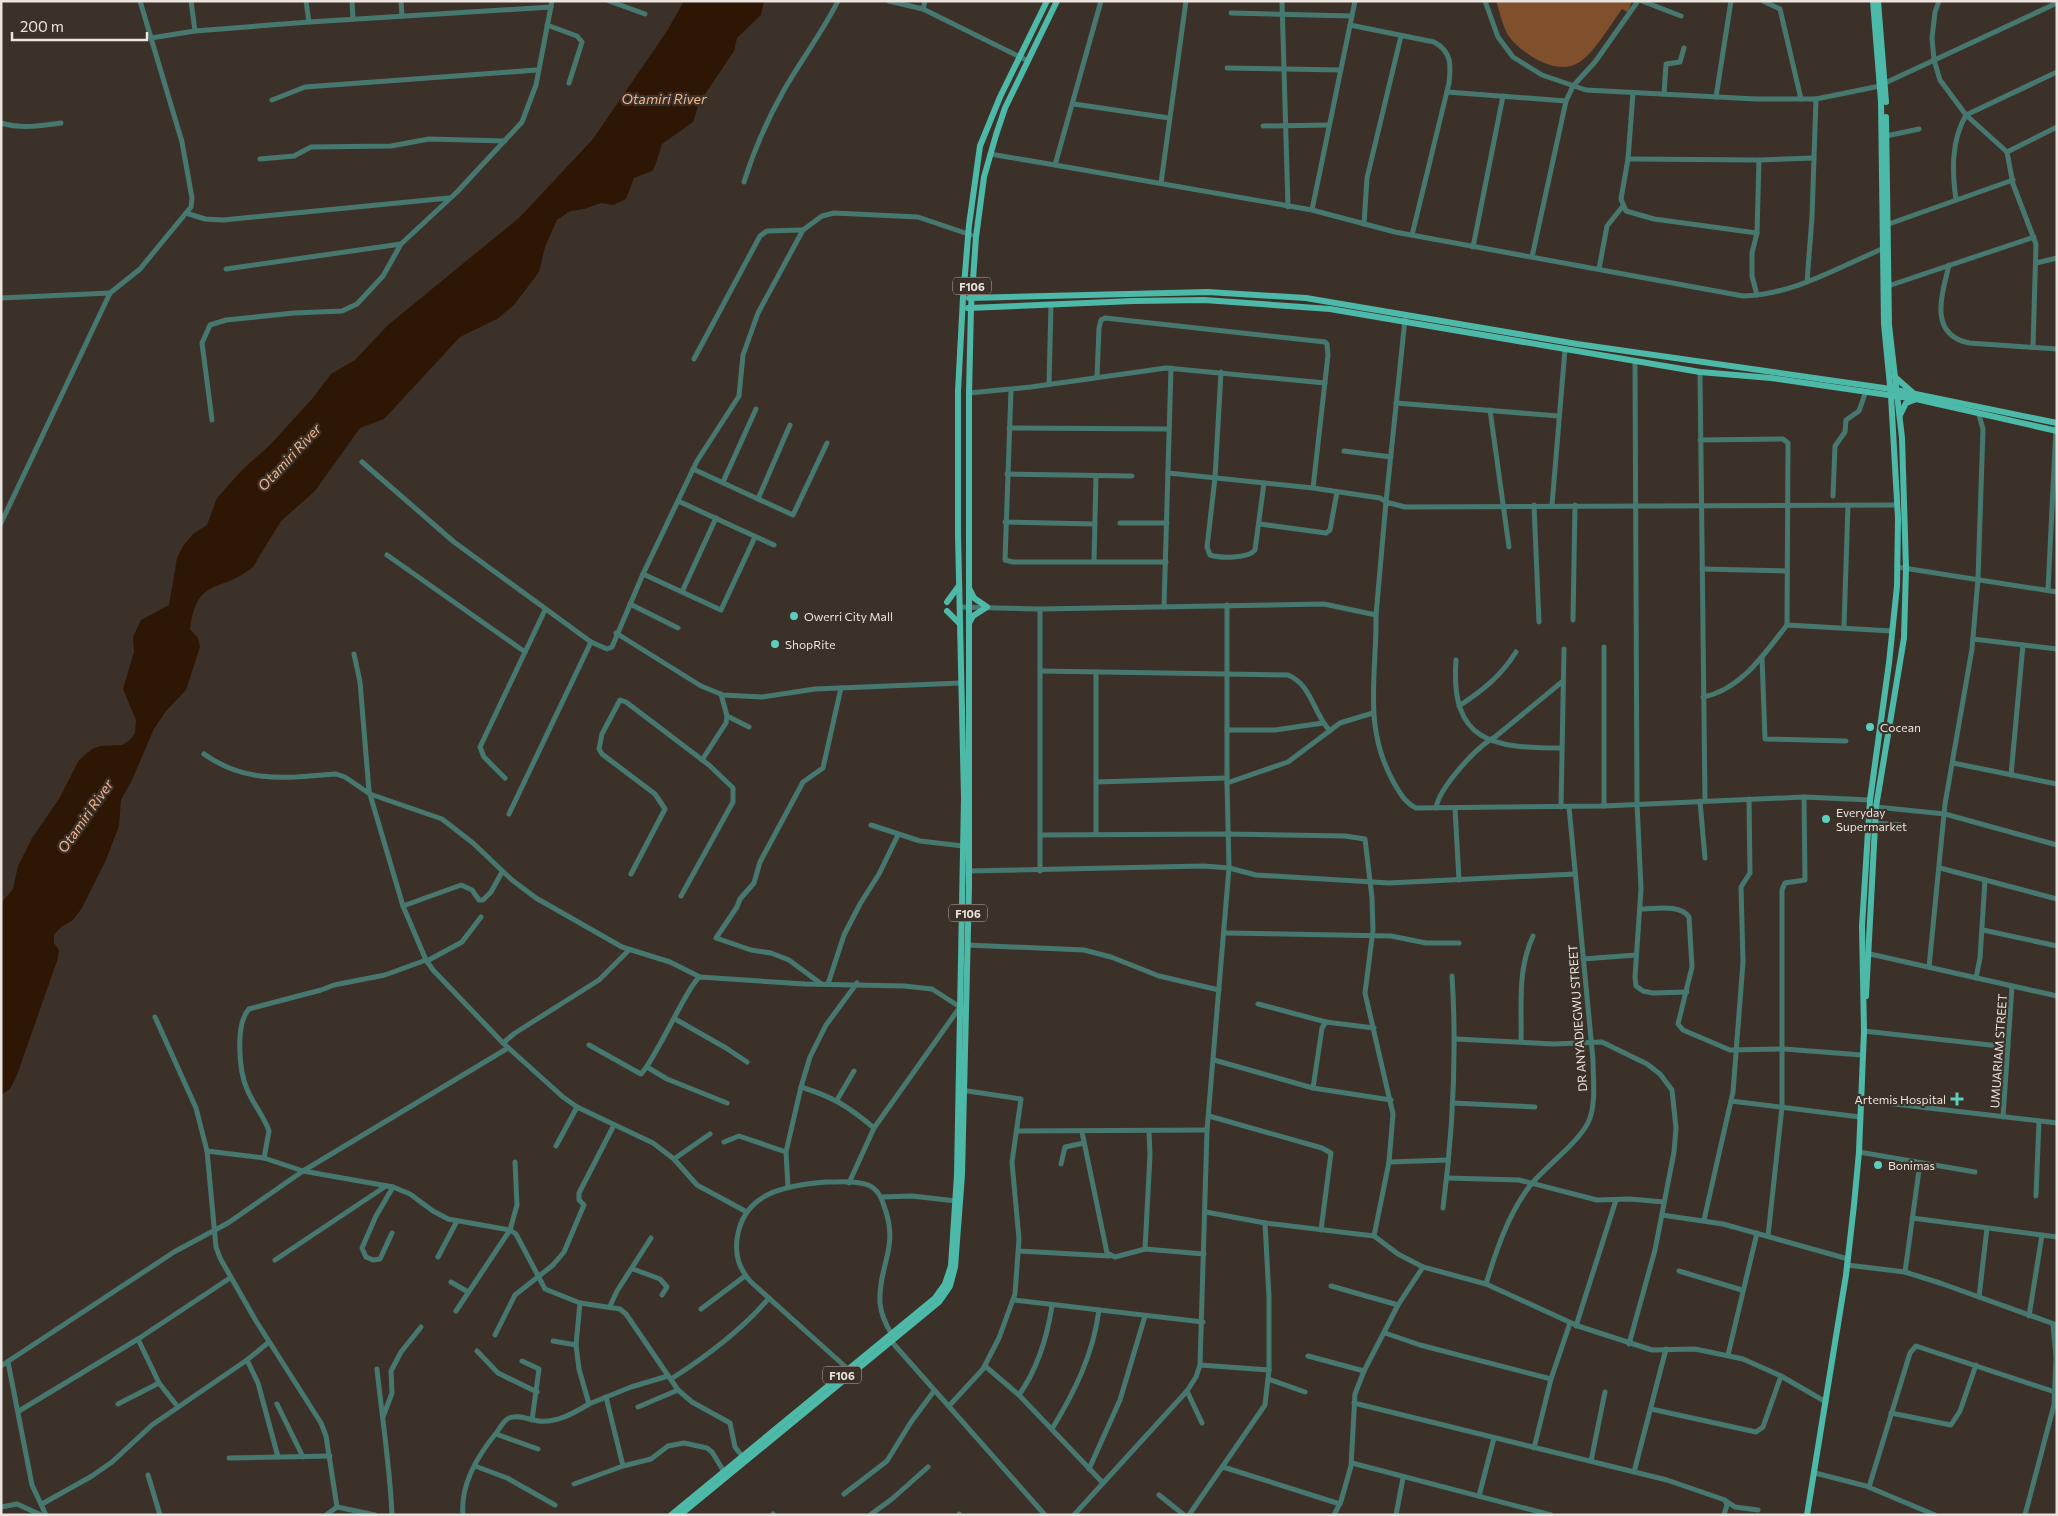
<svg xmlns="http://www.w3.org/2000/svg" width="2058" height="1516" viewBox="0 0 2058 1516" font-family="Commissioner,sans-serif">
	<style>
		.green { fill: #804f2c }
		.water { fill: #2e1604 }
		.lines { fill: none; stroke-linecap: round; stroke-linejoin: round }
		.minor { stroke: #47786f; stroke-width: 5 }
		.major { stroke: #4dbaa9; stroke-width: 6 }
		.poi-dot { fill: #5bcebc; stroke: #3c3129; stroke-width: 2 }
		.labels { text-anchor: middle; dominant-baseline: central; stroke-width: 4.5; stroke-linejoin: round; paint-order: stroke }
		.shield { fill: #3c3129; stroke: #b6aea8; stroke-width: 1 }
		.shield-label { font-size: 11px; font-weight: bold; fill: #ebe3de }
		.poi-label { font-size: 12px; fill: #ebe3de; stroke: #3c3129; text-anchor: start }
		.street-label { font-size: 12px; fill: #ebe3de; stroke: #3c3129 }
		.water-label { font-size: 14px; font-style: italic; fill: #f2b48a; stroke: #3c3129 }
	</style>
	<rect width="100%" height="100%" fill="#3c3129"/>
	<!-- green -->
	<path class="green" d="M1496 1H1632L1628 12 1622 9C1611 24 1593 55 1578 63 1556 76 1523 54 1510 38 1503 29 1500 12 1496 1Z"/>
	<!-- water -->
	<path class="water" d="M684 1H764L761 15 737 38 734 51 699 103 693 122 662 144 655 166 652 171 634 178 626 199 613 205 601 203 584 209 570 211 557 220 545 247 539 272 514 305 497 319 460 337 384 419 360 428 315 491 281 521 253 567C220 594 197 576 190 629L198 638 200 647 186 690 166 711 154 729 132 780 121 800 119 826 106 860 82 908 73 920 60 928 54 935V943L59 950 58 958 17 1075 10 1089 1 1095V903L13 889 18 866 32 838 59 799 79 760 92 749 100 746 122 745 130 740 135 733 136 720 123 689 134 652 133 637 141 620 169 605 177 558 183 546 193 534 207 525 217 498 242 470 269 446 312 399 331 374 355 360 388 325 520 217 593 139 667 31Z"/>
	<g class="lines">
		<!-- minor -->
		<g class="minor">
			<polyline points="191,1 195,31"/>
			<polyline points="306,1 309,22"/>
			<polyline points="352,1 353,19"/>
			<polyline points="401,1 402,16"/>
			<polyline points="609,1 645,14"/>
			<polyline points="889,1 923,9"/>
			<polyline points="925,1 923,9 1028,61"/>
			<polyline points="1101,1 1055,165 1312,210"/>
			<polyline points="1282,1 1288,207"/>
			<path d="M1355 1 1312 210 1395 232 1743 296C1792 295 1837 268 1882 249"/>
			<polyline points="1485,1 1498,37 1513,57 1542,75 1586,90 1756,99 1816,99 1880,86"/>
			<polyline points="1642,1 1681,16"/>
			<polyline points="1763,1 1780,9 1801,99"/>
			<polyline points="1939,1 1935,12 1932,38 1934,60 1940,80 1966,115 2007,152 2013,184 2036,244 2033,347"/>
			<polyline points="1231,13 1352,16"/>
			<polyline points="547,25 577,36 582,42 569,83"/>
			<path d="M1350 25 1434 42C1452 52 1451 65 1449 83L1412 235"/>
			<polyline points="151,38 195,31 309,22 551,7"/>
			<polyline points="1227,68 1341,70"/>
			<polyline points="1885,83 2057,3"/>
			<polyline points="1447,92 1566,101"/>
			<polyline points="1633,93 1628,159 1621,199 1626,211 1654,219 1757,233"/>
			<polyline points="1664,94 1666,64 1680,62 1684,48"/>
			<polyline points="1716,97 1731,1"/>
			<polyline points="272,100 305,87 537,70"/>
			<polyline points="1074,104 1169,118"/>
			<path d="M1 123C21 129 41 126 61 123"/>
			<polyline points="1263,126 1329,125"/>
			<polyline points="1886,136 1919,129"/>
			<polyline points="2007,152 2057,127"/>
			<polyline points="990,154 1055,165"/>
			<polyline points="260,159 294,156 311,147 391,146 429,139 505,141"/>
			<polyline points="1628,159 1759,160 1814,158"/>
			<path d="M744 182C754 150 767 120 784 90 801 60 822 33 838 1"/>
			<polyline points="1161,183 1186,1"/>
			<path d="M1956 200C1952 171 1951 141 1966 115L2057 72"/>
			<polyline points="186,213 205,219 223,220 449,198"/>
			<polyline points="1364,224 1367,178 1401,36"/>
			<polyline points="1886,225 2013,180"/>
			<polyline points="1473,247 1503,96"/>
			<polyline points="1532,257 1566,101 1573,86 1595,62 1638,1"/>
			<polyline points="2036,263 2057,258"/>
			<path d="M1949 265C1942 295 1928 334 1969 343L2057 349"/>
			<polyline points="226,269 401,244"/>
			<polyline points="1599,269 1607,226 1623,206"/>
			<polyline points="1807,282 1812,217 1816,99"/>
			<polyline points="1888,286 2034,237"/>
			<polyline points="110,293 140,269 186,213 191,207 192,198 182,142 140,1"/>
			<polyline points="1757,295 1752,276 1752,253 1757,233 1759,160"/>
			<polyline points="1,298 110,293 1,523"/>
			<polyline points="694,359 760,236 767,231 803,230"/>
			<polyline points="1635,362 1637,803 1641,889 1635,977 1636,986 1643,991 1653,993 1687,992"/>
			<path d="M1221 372 1215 478 1207 547 1210 555C1220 558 1248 559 1255 550L1264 483"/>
			<polyline points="1700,372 1705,800"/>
			<polyline points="1097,377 1099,328 1101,320 1105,318 1325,342 1327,344 1328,355 1313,488"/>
			<polyline points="1049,384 1051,304"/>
			<polyline points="1011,390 1005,560 1013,562 1166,562"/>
			<polyline points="969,393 1031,387 1166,368 1325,383"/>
			<polyline points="1396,403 1559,416"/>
			<polyline points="1490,410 1509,547"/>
			<polyline points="212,420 202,343 210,325 226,320 294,313 342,311 357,304 383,276 401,244 457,192 522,122 536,85 552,1"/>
			<polyline points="1009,428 1169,429"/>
			<polyline points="1700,440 1783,439 1788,443 1787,625"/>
			<polyline points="1344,451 1391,457"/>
			<polyline points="362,462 454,542 591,642 607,649 612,647 643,574 697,461 739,396 743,355 758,313 803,230 822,216 834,213 918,217 971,235"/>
			<polyline points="693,469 793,515 827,443"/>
			<polyline points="1168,473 1313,488 1380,498 1386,502 1405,319"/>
			<polyline points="1007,474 1132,476"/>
			<polyline points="723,482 756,409"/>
			<polyline points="1833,496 1835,446 1845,432 1846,420 1859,411 1866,391"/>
			<polyline points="758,499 790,425"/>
			<polyline points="678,501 774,545"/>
			<polyline points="1534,505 1539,622"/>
			<polyline points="1552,505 1565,349"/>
			<polyline points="1005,522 1095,524"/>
			<polyline points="1120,523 1167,523"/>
			<polyline points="1260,524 1326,533 1330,530 1337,492"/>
			<polyline points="387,555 525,652"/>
			<polyline points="1094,562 1096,476"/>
			<polyline points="1897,567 2057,592"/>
			<polyline points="1702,569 1787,571"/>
			<polyline points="643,574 721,610 755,537"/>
			<polyline points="2048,590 2056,428"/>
			<polyline points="682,592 716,518"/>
			<polyline points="630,604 678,628"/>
			<path d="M960 607 1040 609 1324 604 1376 615C1377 676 1362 726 1394 783 1400 793 1405 803 1416 808L1604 806 1804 797 1870 800"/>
			<polyline points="1164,607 1171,368"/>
			<polyline points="1040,609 1040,871"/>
			<polyline points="1376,615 1386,502 1405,507 1897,505"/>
			<polyline points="1573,620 1575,505"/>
			<polyline points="1844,626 1848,505"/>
			<polyline points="616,633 701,686 723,695 762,697 815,689 961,683"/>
			<polyline points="1973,639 2057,649"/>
			<polyline points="1604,647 1604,806"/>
			<polyline points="354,654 360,682 369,791 403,906 426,960 433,970 503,1043 563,1097 577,1107 653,1143 674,1159 697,1185 745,1211"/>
			<polyline points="1762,657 1765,739 1846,741"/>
			<path d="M1456 660C1450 743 1493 748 1562 748"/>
			<path d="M1040 671 1288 675C1312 685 1313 713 1330 731"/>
			<path d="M1703 697C1741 690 1765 653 1787 625L1892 631"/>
			<path d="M1459 706C1482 691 1501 676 1516 652"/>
			<polyline points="727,716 749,727"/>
			<polyline points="1227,730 1275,730 1323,723"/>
			<path d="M204 754C246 784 287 778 336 774L345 777 370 794 442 819 473 843 512 880 536 898 622 947 670 962 700 977"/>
			<polyline points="702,760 726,723 727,716 721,694"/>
			<polyline points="1953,763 2057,784"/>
			<polyline points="2011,775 2023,645"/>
			<polyline points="505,778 484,757 480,747 545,610"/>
			<polyline points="1096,782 1227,778"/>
			<polyline points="1227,783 1288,762 1340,723 1373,713"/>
			<polyline points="1700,801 1705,858"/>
			<polyline points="1561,807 1564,649"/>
			<polyline points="1876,807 1945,814 2057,845"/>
			<path d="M1436 808C1439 788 1477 746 1495 737L1563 681"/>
			<polyline points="1455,808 1459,880"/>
			<polyline points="509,814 591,642"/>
			<polyline points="1875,823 1904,825"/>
			<polyline points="871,825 920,841 963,846"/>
			<polyline points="1096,834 1096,672"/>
			<polyline points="1040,835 1228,834 1345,836 1365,839 1372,898 1373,930 1365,993 1393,1114 1389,1162 1374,1236"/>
			<polyline points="1940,868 2057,899"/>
			<polyline points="968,871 1204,866 1229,868 1256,875 1389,883 1575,874"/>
			<polyline points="631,874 665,809 655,794 602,754 599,749 602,734 620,700 626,702 709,765 733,788 733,802 681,896"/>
			<polyline points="403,906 461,885 472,890 479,900 483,900 491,892 502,872"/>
			<path d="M1641 909C1655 909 1680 904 1689 917L1692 967 1678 1024 1683 1030 1730 1050 1784 1049 1862 1055"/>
			<polyline points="1983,930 2057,946"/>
			<polyline points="1225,933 1391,936 1426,943 1459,943"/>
			<polyline points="967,945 1084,950 1111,957 1159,976 1219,990"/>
			<polyline points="1870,954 2057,996"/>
			<polyline points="1583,959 1636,955"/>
			<polyline points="427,961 462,942 481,917"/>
			<polyline points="1929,967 1945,804 1972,649 1978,579 1983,429 1979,415"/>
			<polyline points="1976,978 1980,958 1985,880"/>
			<polyline points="820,983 789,960 771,953 751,950 716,938 737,907 740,899 754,883 760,862 803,782 823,768 841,688"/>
			<polyline points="828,984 844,935 860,904 879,874 898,835"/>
			<polyline points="1258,1004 1326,1022"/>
			<polyline points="155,1017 196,1108 207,1151 216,1247 220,1258 256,1321 321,1423 326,1436 337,1507"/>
			<polyline points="675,1019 726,1048 747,1062"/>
			<polyline points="1864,1031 2008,1047"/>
			<polyline points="1455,1039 1554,1044 1602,1042 1647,1064 1660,1074 1672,1090 1676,1128 1674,1152 1655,1250 1629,1344"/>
			<path d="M1521 1042C1522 1005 1517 971 1533 936"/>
			<polyline points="503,1043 515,1033 599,980 629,950"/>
			<path d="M589 1045 641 1074C656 1059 689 982 700 977L805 984 904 986 932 989 960 1007 874 1128 849 1183"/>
			<polyline points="1214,1060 1313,1088 1391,1100"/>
			<polyline points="647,1067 667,1079 727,1103"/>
			<path d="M801 1087C833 1097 848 1106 874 1128"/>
			<polyline points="1313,1088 1322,1028 1326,1022 1374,1028"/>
			<polyline points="837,1100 854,1071"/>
			<polyline points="1860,1100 2057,1123"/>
			<polyline points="1731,1101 1860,1117"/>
			<polyline points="1453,1103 1535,1107"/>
			<polyline points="1209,1116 1322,1148 1331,1153 1321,1230"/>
			<polyline points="2003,1117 2012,986"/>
			<polyline points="1018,1131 1207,1130"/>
			<polyline points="1082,1132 1107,1253 1115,1257 1145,1249 1150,1155 1149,1131"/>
			<polyline points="724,1142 739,1136 786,1152"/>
			<polyline points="556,1146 577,1107"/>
			<polyline points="207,1151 264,1158 303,1171 393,1187 410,1194 433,1211 448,1219 510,1230 516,1234 545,1289 580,1303 620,1309 626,1314 678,1390"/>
			<polyline points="1859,1152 1975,1172"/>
			<path d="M264 1158 269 1131C264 1116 253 1104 247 1089 239 1071 235 1024 249 1009L321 990 334 985 385 975 426 960"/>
			<polyline points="674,1159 710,1134"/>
			<polyline points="1389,1162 1448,1160"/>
			<polyline points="1061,1164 1065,1147 1084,1143"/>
			<polyline points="1447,1178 1519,1180 1597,1200 1630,1199 1664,1202"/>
			<polyline points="788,1187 786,1152 801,1087 810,1057 826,1025 857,983"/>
			<polyline points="2036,1196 2039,1121"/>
			<polyline points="881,1197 912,1196 956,1201"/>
			<path d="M1443 1208C1453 1131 1457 1054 1452 976"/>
			<polyline points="1206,1212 1265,1223 1374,1236 1398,1254 1423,1267 1486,1284 1578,1326 1652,1350 1695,1349 1743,1359 1781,1376 1826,1402"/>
			<polyline points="1662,1215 1723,1224 1848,1259"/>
			<polyline points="1912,1218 2057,1237"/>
			<polyline points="1704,1220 1733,1092 1743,962 1741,887 1750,873 1749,799"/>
			<polyline points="392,1233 380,1259 373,1260 366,1257 362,1248 376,1216 393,1187"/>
			<polyline points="1768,1236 1782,1107 1782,890 1785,883 1805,880 1804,797"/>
			<polyline points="1145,1249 1204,1254"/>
			<polyline points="1019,1251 1110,1256"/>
			<polyline points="438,1257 457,1221"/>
			<polyline points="275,1260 386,1186"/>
			<polyline points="1847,1265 1905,1272 1940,1283 2057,1325"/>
			<polyline points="633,1269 660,1279 667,1287 662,1295"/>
			<polyline points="1679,1271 1742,1290"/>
			<polyline points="1905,1272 1920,1163"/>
			<polyline points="451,1282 468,1292"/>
			<path d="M1486 1284C1496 1251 1508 1215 1529 1187 1545 1166 1582 1141 1590 1118 1596 1100 1593 1079 1593 1060L1569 807"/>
			<polyline points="1331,1286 1398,1305"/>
			<polyline points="1979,1297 1987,1228"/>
			<polyline points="1014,1300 1203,1322"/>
			<polyline points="610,1306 617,1291 651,1238"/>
			<polyline points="701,1309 745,1276"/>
			<polyline points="456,1311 510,1230 517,1205 515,1162"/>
			<polyline points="2029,1316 2042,1235"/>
			<polyline points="1576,1326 1616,1200"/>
			<polyline points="1385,1333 1420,1345 1551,1379"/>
			<polyline points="495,1335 515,1295 553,1265 564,1252 584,1205 579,1200 579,1193 614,1125"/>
			<polyline points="138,1339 159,1383 178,1407"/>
			<polyline points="553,1341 576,1345 579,1369 589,1404 631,1387 668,1376"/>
			<polyline points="891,1341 1045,1515"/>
			<polyline points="576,1345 580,1303"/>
			<polyline points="477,1351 498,1373 537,1392"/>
			<polyline points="1728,1355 1757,1233"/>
			<polyline points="1308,1356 1364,1371"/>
			<polyline points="247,1360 258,1383 278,1457"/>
			<polyline points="522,1361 539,1369 532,1420"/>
			<polyline points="8,1362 32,1485 46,1515"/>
			<polyline points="1200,1365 1269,1370"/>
			<polyline points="1,1366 174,1252 228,1223 303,1171 508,1048"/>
			<polyline points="985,1366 1019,1395 1103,1483"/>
			<path d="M377 1369C382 1418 390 1466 392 1515"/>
			<path d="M849 1370 750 1281C739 1268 735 1256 737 1239 743 1192 787 1185 827 1182 840 1182 861 1180 872 1187 878 1191 882 1199 884 1206 900 1248 878 1265 880 1303 881 1314 886 1325 892 1335"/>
			<path d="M671 1379C707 1356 741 1331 769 1298"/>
			<polyline points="1268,1379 1305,1392"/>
			<polyline points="1187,1391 1202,1423"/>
			<path d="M1019 1395C1038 1368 1047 1338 1052 1306"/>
			<polyline points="1354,1403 1667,1480 1725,1500 1727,1505 1724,1515"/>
			<polyline points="118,1404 159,1383"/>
			<polyline points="277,1404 303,1457"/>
			<polyline points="949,1406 983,1369 999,1338 1015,1294 1019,1239 1012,1162 1021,1099 961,1090"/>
			<polyline points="638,1407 678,1390 692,1402 730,1423 735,1447 742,1456"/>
			<polyline points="1651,1409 1756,1432 1763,1427 1781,1376"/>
			<polyline points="19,1411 138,1339 230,1278"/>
			<polyline points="1891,1413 1951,1425 1960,1411 1976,1365"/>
			<polyline points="383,1417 392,1393 391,1371 401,1352 421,1327"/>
			<path d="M1052 1429C1075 1391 1093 1355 1099 1310"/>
			<polyline points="496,1434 538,1449"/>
			<polyline points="1534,1448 1551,1379 1570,1323"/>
			<polyline points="229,1458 330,1456"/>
			<polyline points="1591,1461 1605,1392"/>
			<polyline points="1352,1463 1551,1515"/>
			<polyline points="475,1466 507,1478 555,1505"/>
			<polyline points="623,1466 651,1459 668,1446 684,1443 707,1448 712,1452 723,1470"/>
			<polyline points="1223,1467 1340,1504"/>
			<polyline points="1089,1469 1120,1400 1145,1316"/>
			<polyline points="1634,1472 1666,1349"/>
			<polyline points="1815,1473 1866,1486 1935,1515"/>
			<polyline points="148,1475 160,1515"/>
			<polyline points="574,1484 623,1466 606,1397"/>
			<polyline points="1869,1487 1910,1353 1916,1346 2055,1392"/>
			<polyline points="844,1494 887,1461 911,1422 934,1391"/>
			<polyline points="1159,1495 1184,1515"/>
			<polyline points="1479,1496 1494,1438"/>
			<polyline points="1726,1501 1735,1507 1758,1510"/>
			<polyline points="42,1504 92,1476 112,1462 152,1425 247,1360 269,1342"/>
			<polyline points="1,1507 17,1504 41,1515"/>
			<polyline points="773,1514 774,1515"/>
			<polyline points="959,1514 959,1515"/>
			<polyline points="326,1515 337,1507 375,1515"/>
			<path d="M463 1515C460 1484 478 1455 497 1432 500 1428 504 1420 509 1418 518 1414 530 1420 539 1421 557 1423 574 1413 589 1404"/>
			<polyline points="870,1515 892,1499 928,1467"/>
			<polyline points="1074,1515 1187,1391 1196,1377 1200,1365 1207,1130 1229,868 1227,783 1227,605"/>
			<polyline points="1189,1515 1265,1405 1269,1370 1269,1297 1265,1223"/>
			<polyline points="1334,1515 1341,1501 1351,1466 1355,1394 1364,1371 1398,1305 1423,1267"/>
			<polyline points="1396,1515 1403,1478"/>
			<polyline points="2025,1515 2054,1405 2056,1357 2053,1324"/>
		</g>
		<!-- major -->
		<g class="major">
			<polyline points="1878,1 1886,102"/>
			<polyline points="969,298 1208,292 1306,298 1577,344 1891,389 2057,423"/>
			<polyline points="968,308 1133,301 1204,300 1330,309 1700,372 1771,378 1916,399 2057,431"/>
			<polyline points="1895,377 1912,392"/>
			<polyline points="1900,415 1906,403 1914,400"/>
			<polyline points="969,588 974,598 987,607 973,616 969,623"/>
			<polyline points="947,602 958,587"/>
			<polyline points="947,611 960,624"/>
			<polyline points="1866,996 1876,807 1904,638 1906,568 1902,438 1889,325 1886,117"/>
			<polyline points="671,1515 935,1298 945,1284 951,1266 957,1175 964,798 958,534 958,391 963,298 969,225 980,146 1000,97 1047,1"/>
			<polyline points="680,1515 939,1302 950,1286 955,1267 962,1175 969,887 969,393 971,308 976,237 984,177 996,135 1005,108 1057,1"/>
			<polyline points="1807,1515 1846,1275 1854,1205 1859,1152 1864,1031 1862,926 1870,800 1889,663 1897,586 1898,518 1891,396 1884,324 1881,101 1873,1"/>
		</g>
	</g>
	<!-- markers -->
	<g class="poi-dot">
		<circle cx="794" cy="616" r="5"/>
		<circle cx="775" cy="644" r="5"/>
		<circle cx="1870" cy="727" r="5"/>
		<circle cx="1826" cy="819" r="5"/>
		<path d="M1954.5 1091.5h5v5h5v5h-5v5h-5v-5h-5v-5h5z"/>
		<circle cx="1878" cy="1165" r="5"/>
	</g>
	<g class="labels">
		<!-- shield labels -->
		<g class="shield">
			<rect x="953" y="277.5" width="38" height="17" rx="4"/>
			<rect x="949" y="904.5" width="38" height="17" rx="4"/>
			<rect x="823" y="1366.5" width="38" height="17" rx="4"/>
		</g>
		<g class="shield-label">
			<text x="972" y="286">F106</text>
			<text x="968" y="913">F106</text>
			<text x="842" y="1375">F106</text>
		</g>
		<!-- poi labels -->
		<g class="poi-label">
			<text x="804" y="616">Owerri City Mall</text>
			<text x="785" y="644">ShopRite</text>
			<text x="1880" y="727">Cocean</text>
			<text x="1836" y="812">Everyday<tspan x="1836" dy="14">Supermarket</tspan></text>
			<text x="1946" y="1099" text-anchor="end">Artemis Hospital</text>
			<text x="1888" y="1165">Bonimas</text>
		</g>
		<!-- street labels -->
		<g class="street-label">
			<text transform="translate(1577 1018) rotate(-94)">DR ANYADIEGWU STREET</text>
			<text transform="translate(1998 1051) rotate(-86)">UMUARIAM STREET</text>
		</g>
		<!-- water labels -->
		<g class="water-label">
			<text x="664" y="98">Otamiri River</text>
			<text transform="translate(289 457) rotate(-47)">Otamiri River</text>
			<text transform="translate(85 816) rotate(-55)">Otamiri River</text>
		</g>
	</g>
	<!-- border -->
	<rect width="2058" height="1516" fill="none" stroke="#ebe3de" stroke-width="5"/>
	<!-- scale -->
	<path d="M12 32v8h135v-8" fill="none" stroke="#ebe3de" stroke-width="2.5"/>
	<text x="20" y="32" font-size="15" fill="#ebe3de" stroke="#3c3129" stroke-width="4" paint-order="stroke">200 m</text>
</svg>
